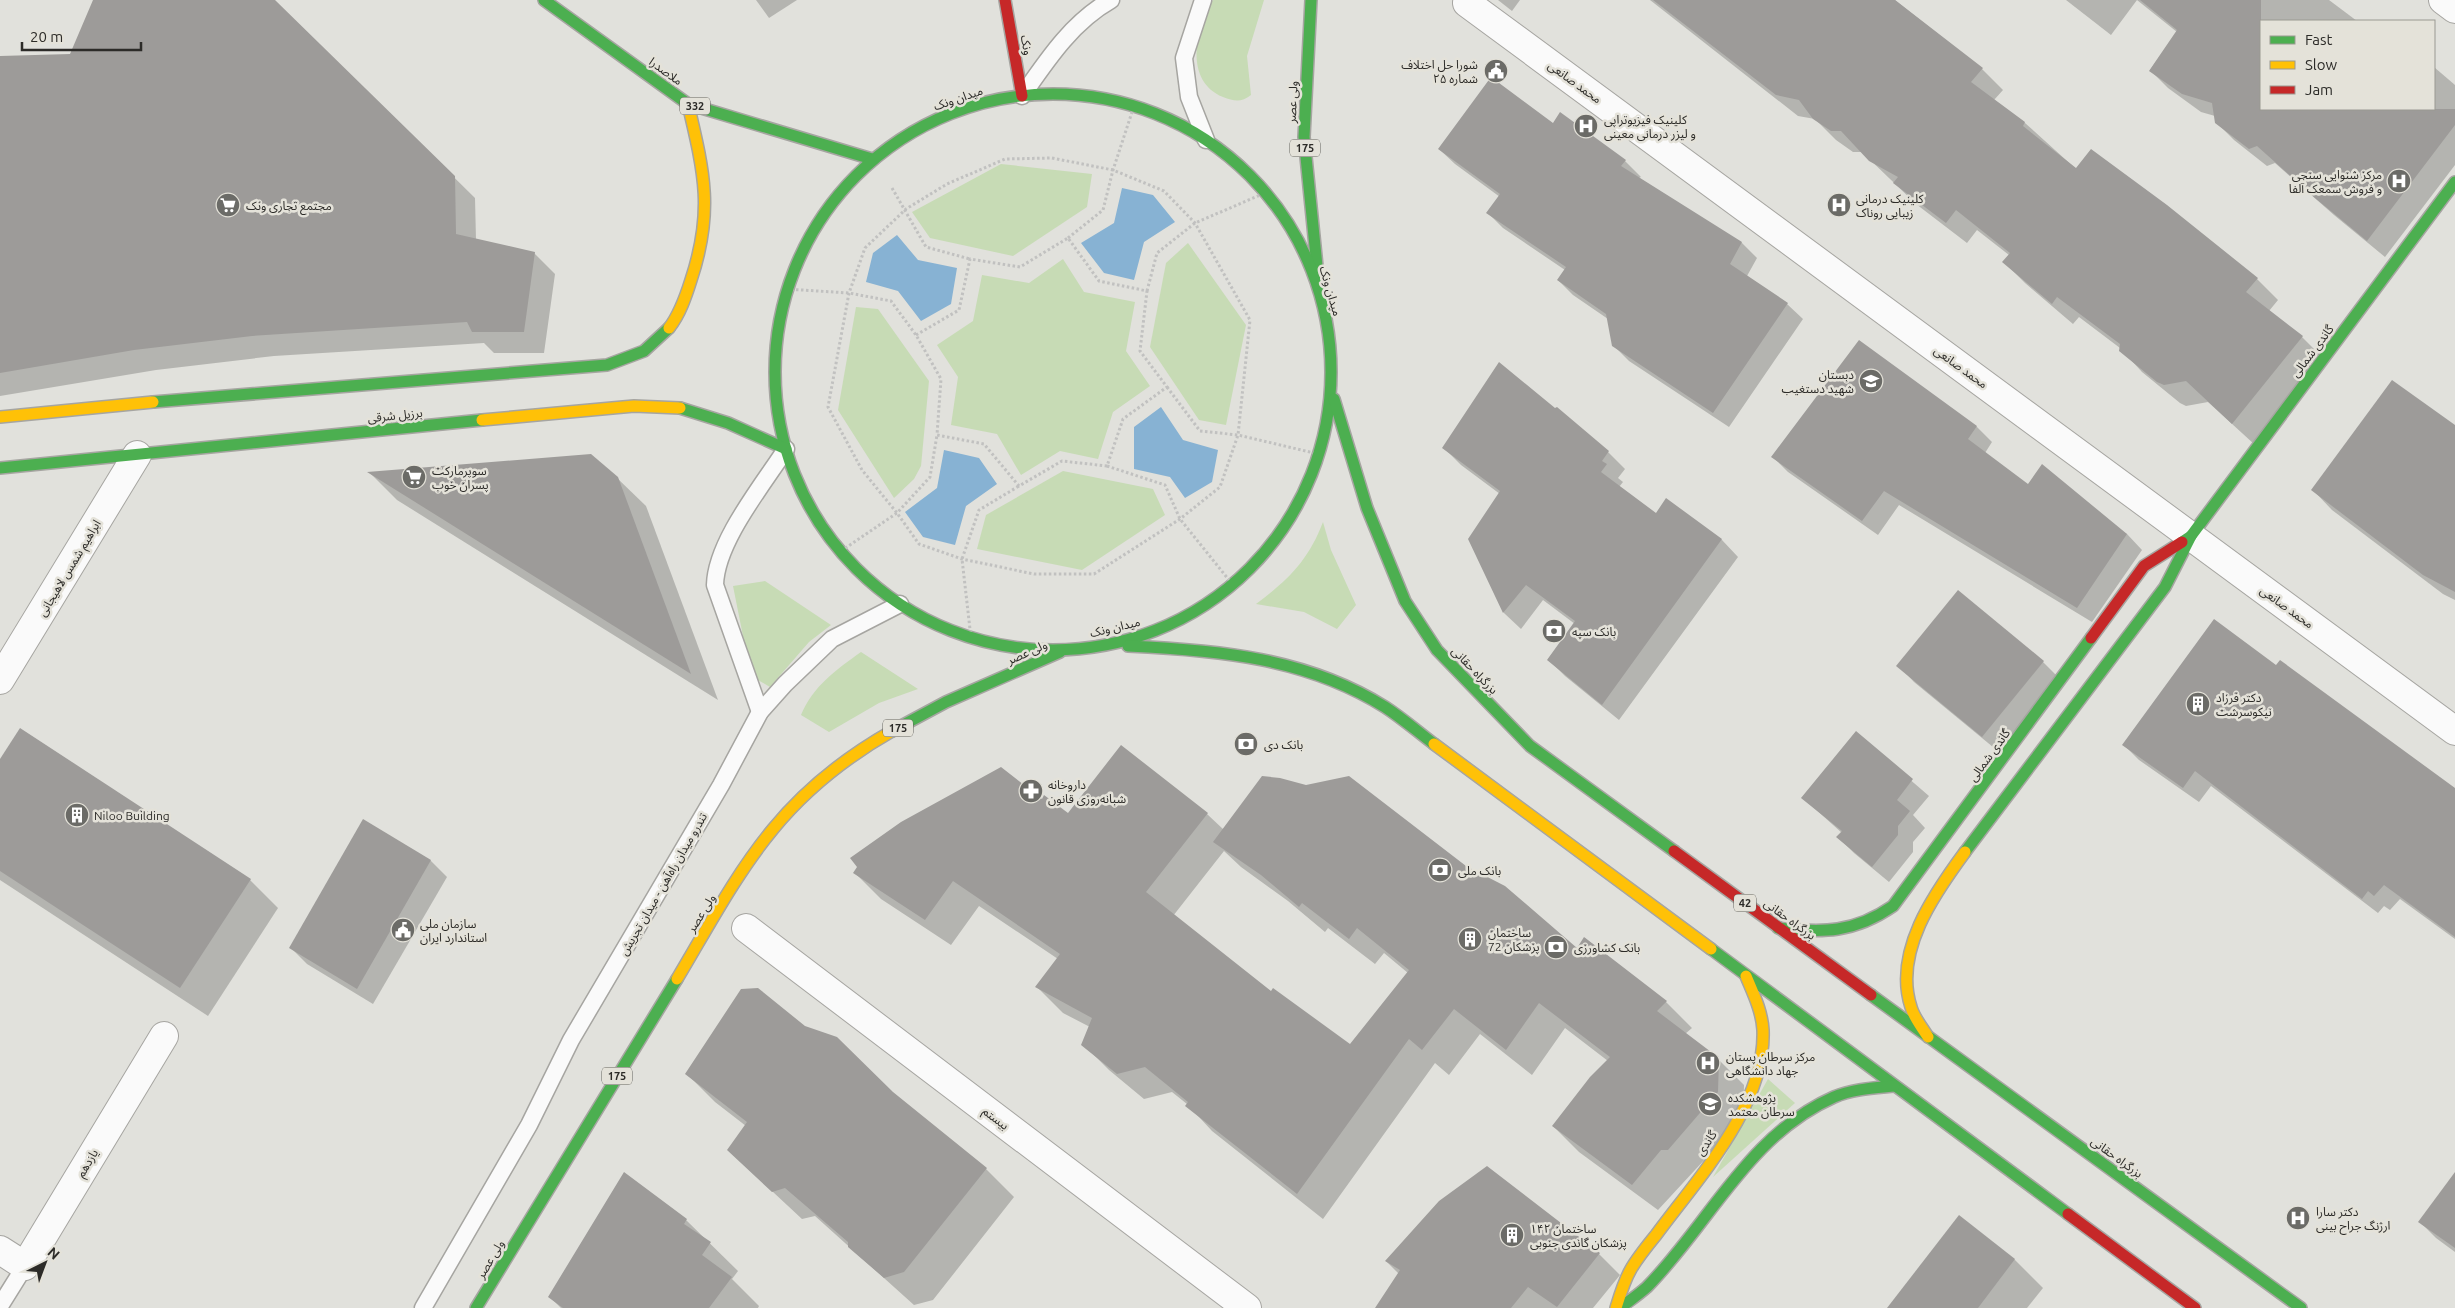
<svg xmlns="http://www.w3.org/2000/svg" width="2455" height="1308" viewBox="0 0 2455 1308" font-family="Ubuntu,'Noto Sans Arabic',sans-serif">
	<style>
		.green { fill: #c7dbb5 }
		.water { fill: #87b2d3 }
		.shadow { fill: #0003; fill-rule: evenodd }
		.building { fill: #9d9b99 }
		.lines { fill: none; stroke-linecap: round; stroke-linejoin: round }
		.lane-casing { stroke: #a6a5a1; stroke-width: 19 }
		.street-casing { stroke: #a6a5a1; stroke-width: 30 }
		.fast-casing { stroke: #a6a5a1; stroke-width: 14 }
		.slow-casing { stroke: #a6a5a1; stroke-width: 14 }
		.jam-casing { stroke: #a6a5a1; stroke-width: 14 }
		.path { stroke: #c1c1c0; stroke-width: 3; stroke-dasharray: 2.5 2.5; stroke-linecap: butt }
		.lane { stroke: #fafafa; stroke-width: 16 }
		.street { stroke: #fafafa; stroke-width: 28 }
		.fast { stroke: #4caf50; stroke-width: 11 }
		.slow { stroke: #ffc107; stroke-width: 11 }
		.jam { stroke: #c62828; stroke-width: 11 }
		.labels { text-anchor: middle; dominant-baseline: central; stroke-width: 5; stroke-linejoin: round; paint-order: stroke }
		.shield { fill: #e4e2d9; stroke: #63625d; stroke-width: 1 }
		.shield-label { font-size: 11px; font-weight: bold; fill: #2c2b28 }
		.street-label { font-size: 12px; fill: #2c2b28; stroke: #e4e2d9 }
		.poi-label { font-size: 12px; fill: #2c2b28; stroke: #e4e2d9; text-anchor: start }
	</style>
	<rect width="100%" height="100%" fill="#e1e1dc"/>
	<!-- green -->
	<g class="green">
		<path d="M1213 0H1264L1247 56 1251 95C1241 103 1234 101 1223 97 1184 81 1195 29 1213 0Z"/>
		<polygon points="1001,164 1092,174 1087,207 1013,256 930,238 912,212"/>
		<polygon points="1188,243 1246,325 1226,425 1199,420 1150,347 1166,263"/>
		<polygon points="1063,259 1084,292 1135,302 1126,351 1150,386 1113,412 1098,459 1060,451 1021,475 997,434 951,425 958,377 937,345 973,321 982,275 1029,283"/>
		<polygon points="856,307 878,309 929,381 921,466 914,479 894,498 838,410"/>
		<polygon points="1063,471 1153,489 1165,515 1082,570 977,549 986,515"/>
		<path d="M1323 522 1331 550 1356 605 1337 629 1304 612 1256 604C1288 580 1308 561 1323 522Z"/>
		<polygon points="765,581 831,625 809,642 770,687 751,676 733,586"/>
		<path d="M861 652 918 689 879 703 829 732 801 715C813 686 836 670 861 652Z"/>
		<polygon points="1768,1079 1795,1103 1713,1177"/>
	</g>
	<!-- water -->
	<g class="water">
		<polygon points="1122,188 1153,195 1175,222 1144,242 1134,280 1104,273 1081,243 1114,223"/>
		<polygon points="897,235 918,260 957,268 951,304 921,321 898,291 866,282 873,253"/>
		<polygon points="1161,407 1183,440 1218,450 1212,482 1185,498 1170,477 1134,469 1134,427"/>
		<polygon points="944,450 979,458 997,484 966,506 955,545 923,537 905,512 937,488"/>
	</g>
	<!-- shadow -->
	<g class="shadow">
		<polygon points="94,0 274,0 475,198 476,240 534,253 555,274 544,353 494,353 484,343 274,356 156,370 0,396 0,57 71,55"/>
		<polygon points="756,0 797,0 769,18"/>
		<polygon points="1498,0 1520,0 1512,11"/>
		<polygon points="1650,0 1895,0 1982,69 2003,90 1994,100 2025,123 2076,169 2257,279 2278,300 2269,311 2302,337 2323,358 2254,444 2208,402 2186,406 2180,403 2142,372 2120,348 2079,317 2073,324 2025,283 2004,262 2009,255 1977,230 1967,243 1916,204 1862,152 1853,152 1836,140 1815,119 1798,116"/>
		<polygon points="2066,0 2329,0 2357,21 2261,21 2261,109 2434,109 2434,67 2455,85 2455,165 2385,257 2334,215 2275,163 2267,166 2234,140 2216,122 2215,116 2201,112 2168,88 2150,70 2177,32 2137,0 2111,35"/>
		<polygon points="1560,114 1625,161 1641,177 1639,178 1742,243 1757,258 1747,276 1787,304 1803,319 1729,427 1629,361 1613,345 1608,319 1573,295 1558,280 1565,270 1503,228 1488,213 1500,197 1455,164 1439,149 1553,124"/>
		<polygon points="1859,342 1977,427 1992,442 1985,453 2029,486 2127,534 2142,550 2092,622 1899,505 1878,535 1788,472 1773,457"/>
		<polygon points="2455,427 2455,600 2443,594 2332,510 2313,490"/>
		<polygon points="1444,448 1608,452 1625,469 1618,478 1623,482 1619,487 1656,515 1667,500 1722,540 1738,557 1619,720 1565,676 1548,659 1575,624 1543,600 1521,629 1504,613 1470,539 1500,494 1461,465"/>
		<polygon points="370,473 617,478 646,506 718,700 397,500"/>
		<polygon points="2043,662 2059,678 1999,752 1914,682 1898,665"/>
		<polygon points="2277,667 2455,790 2455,939 2400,899 2390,910 2384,906 2378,913 2211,786 2199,802 2139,760 2124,745"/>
		<polygon points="1856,733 1929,796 1913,815 1925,828 1913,842 1913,852 1889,882 1854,853 1838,837 1842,833 1803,798"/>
		<polygon points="0,762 250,880 278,908 208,1016 0,880"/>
		<path d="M1042 801 1068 815 1207 814 1224 830 1466 867 1577 950 1585 938 1666 1002 1692 1028 1685 1034 1718 1059 1744 1085 1743 1118 1658 1210 1579 1152 1553 1126 1608 1061 1565 1028 1532 1075 1480 1034 1449 1075 1435 1063 1323 1219 1212 1131 1187 1104 1172 1092 1144 1099 1109 1070 1083 1044 1090 1027 1063 1013 1037 987 1058 959 979 906 951 945 881 899 855 873ZM1224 851 1241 867 1288 901 1325 932 1328 928 1375 964 1384 953 1408 973 1350 1046 1272 993 1173 916Z"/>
		<polygon points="364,821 431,861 447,877 373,1004 307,964 291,948"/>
		<polygon points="805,1027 892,1093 986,1169 1014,1197 933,1300 914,1305 815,1216 802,1219 728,1150 746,1126 715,1102 687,1074"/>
		<polygon points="2455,1174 2455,1252 2436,1238 2420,1222"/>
		<polygon points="1959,1217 2015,1260 2043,1288 2027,1308 1888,1308"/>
		<polygon points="686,1220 738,1271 732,1279 759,1306 758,1308 561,1308 549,1296"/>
		<polygon points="1599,1254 1620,1275 1593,1308 1386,1308 1399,1274 1386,1261"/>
	</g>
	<!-- building -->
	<g class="building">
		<polygon points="93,0 275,0 455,176 456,234 535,252 524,332 472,332 467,322 252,336 134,350 0,373 0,56 70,54"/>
		<polygon points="1653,0 1895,0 1983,68 1971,82 2025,122 2023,126 2076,168 2091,149 2167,205 2258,278 2246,292 2303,336 2232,424 2186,381 2164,385 2157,382 2119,351 2120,344 2057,297 2052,304 2002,262 2010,253 1956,210 1946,223 1893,183 1898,177 1869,161 1841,131 1831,131 1813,119 1799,100 1776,95"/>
		<polygon points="2140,0 2261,0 2261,109 2455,109 2455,125 2367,241 2315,198 2257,146 2249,149 2215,123 2212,103 2182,94 2149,71 2177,30"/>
		<polygon points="1491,77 1553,123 1560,112 1626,160 1621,166 1742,242 1730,264 1788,303 1713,413 1612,346 1606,314 1557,280 1566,267 1486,213 1500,194 1438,149"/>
		<polygon points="1859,340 1977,426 1968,439 2028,484 2042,464 2127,534 2077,608 1884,491 1862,521 1771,457"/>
		<polygon points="1499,362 1555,408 1557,407 1609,451 1602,461 1607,464 1601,472 1656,513 1666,498 1722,539 1602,705 1547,660 1575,621 1526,585 1503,613 1468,539 1500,491 1442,448"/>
		<polygon points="2392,380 2455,425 2455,592 2423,575 2311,490"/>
		<polygon points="591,454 618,477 691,674 367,472"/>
		<polygon points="1958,590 2044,661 1982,737 1896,666"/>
		<polygon points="2214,619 2276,665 2280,660 2455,788 2455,937 2384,885 2374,896 2368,891 2362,899 2195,771 2183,788 2122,745"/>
		<polygon points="20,728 251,879 180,988 0,871 0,759"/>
		<polygon points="1856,731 1913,779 1897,800 1910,811 1898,826 1898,835 1872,867 1836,837 1842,831 1801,798"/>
		<polygon points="1121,745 1208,813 1146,892 1271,991 1273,988 1350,1044 1409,970 1357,928 1349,939 1302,903 1299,907 1261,875 1213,842 1262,776 1280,778 1306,785 1349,776 1466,866 1505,886 1577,948 1584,937 1667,1001 1657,1011 1719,1058 1718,1092 1668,1150 1661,1150 1632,1185 1552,1126 1590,1077 1610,1057 1539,1003 1506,1050 1454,1009 1422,1050 1409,1039 1297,1194 1185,1106 1188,1102 1145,1067 1117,1074 1081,1045 1092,1018 1035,987 1060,954 953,881 925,920 853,873 857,867 850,858 901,822 1001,767 1042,799 1044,795 1068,813"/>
		<polygon points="363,819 431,860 357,989 289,948"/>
		<polygon points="758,988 805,1026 837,1037 893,1092 987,1168 904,1272 884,1278 848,1247 848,1242 785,1188 772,1192 727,1150 747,1122 685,1074 741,989"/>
		<polygon points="1487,1166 1600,1253 1557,1307 1528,1287 1511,1308 1375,1308 1400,1270 1385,1261 1439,1201"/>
		<polygon points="624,1172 687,1219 684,1224 711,1242 702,1255 732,1277 709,1308 563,1308 548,1297"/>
		<polygon points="2455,1172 2455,1248 2418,1222"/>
		<polygon points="1959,1215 2015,1259 1978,1308 1887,1308"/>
	</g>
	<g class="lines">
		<!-- lane casing -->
		<g class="lane-casing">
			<g id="lane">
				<polyline points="1203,0 1184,58 1189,97 1206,140"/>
				<path d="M1022 96C1047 60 1072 22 1111 0"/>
				<path d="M760 712 715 585C716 542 762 486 786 449"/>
				<polyline points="0,1306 25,1266"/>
				<polyline points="423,1308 529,1125 571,1040 721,785 760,712 785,684 832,639 900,604"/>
			</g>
		</g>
		<!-- street casing -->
		<g class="street-casing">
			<g id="street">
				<polyline points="2443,0 2455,9"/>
				<polyline points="1467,3 2455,731"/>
				<polyline points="0,680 137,455"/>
				<polyline points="746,928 1247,1308"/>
				<polyline points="0,1250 25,1266 164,1036"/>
			</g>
		</g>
		<!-- fast casing -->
		<g class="fast-casing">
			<g id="fast">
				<polyline points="544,0 688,104 872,159"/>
				<polyline points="1311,0 1304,137 1317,266"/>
				<circle cx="1053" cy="372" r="278"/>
				<polyline points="1334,399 1367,508 1405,601 1437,650 1530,746 1674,851"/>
				<polyline points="153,402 607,365 644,351 669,328"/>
				<polyline points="680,408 728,423 786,449"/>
				<polyline points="0,468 482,420"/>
				<polyline points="2191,536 2455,182"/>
				<path d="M1128 646C1218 650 1307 658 1385 707 1402 718 1418 732 1434 744"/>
				<polyline points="892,731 946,702 1060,652"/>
				<polyline points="1965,852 2165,587 2191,536 2182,542"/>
				<path d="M1778 928C1823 933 1854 933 1893 906L2091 638"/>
				<polyline points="1711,949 2068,1214"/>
				<polyline points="1871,995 2301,1308"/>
				<polyline points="476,1308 677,979"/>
				<path d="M1620 1308C1629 1301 1638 1295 1647 1287 1710 1223 1748 1135 1834 1097 1853 1089 1874 1088 1894 1086"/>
			</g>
		</g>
		<!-- slow casing -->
		<g class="slow-casing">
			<g id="slow">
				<path d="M669 328C680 314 686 296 691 280 714 211 704 172 688 104"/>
				<polyline points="0,417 153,402"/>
				<polyline points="482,420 634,406 680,408"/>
				<polyline points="1434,744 1711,949"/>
				<path d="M677 979C707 929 735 875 773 829 805 790 848 756 892 731"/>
				<path d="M1928 1037C1922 1027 1914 1018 1911 1007 1893 952 1934 894 1965 852"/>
				<path d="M1616 1308C1620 1295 1624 1281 1631 1269 1638 1257 1647 1246 1656 1235 1698 1178 1766 1106 1763 1030 1762 1011 1753 993 1746 976"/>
			</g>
		</g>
		<!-- jam casing -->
		<g class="jam-casing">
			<g id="jam">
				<polyline points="1005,0 1022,96"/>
				<polyline points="2091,638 2144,566 2182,542"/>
				<polyline points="1674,851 1871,995"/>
				<polyline points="2068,1214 2195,1308"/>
			</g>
		</g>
		<!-- path -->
		<g class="path">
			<polygon points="1052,158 1113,170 1164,191 1195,223 1250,320 1238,435 1220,487 1180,519 1094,574 1034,574 962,559 919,544 897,513 862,470 828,407 849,293 865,248 906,209 947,184 1005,159"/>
			<polyline points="892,188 926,247 970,259"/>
			<polyline points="1068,238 1103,210 1113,170 1134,106"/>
			<polyline points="786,289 849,293 891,301 916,335 941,379 937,435 984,444 1019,486 1062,461 1107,466 1123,419 1167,387 1140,351 1147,291 1099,281 1068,238 1020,267 970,259 959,310 916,335"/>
			<polyline points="1147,291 1157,253 1195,223 1265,193"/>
			<polyline points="1167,387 1200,431 1238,435 1314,453"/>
			<polyline points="1107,466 1165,485 1180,519 1233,585"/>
			<polyline points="841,551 897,513 930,477 937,435"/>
			<polyline points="971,638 962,559 979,510 1019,486"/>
		</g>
		<!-- lane -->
		<use href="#lane" class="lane"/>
		<!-- street -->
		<use href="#street" class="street"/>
		<!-- fast -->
		<use href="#fast" class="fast"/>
		<!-- slow -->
		<use href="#slow" class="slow"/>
		<!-- jam -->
		<use href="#jam" class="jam"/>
	</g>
	<!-- icons -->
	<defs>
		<g id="civic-disc" transform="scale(1.25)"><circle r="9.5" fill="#6b6b67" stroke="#e4e2d9"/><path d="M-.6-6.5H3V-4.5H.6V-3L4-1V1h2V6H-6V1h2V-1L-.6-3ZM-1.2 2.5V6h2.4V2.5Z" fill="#fff"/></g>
		<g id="hospital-disc" transform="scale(1.25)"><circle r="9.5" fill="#6b6b67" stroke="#e4e2d9"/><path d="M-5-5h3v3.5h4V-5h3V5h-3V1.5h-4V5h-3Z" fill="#fff"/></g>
		<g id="supermarket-disc" transform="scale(1.25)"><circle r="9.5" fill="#6b6b67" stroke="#e4e2d9"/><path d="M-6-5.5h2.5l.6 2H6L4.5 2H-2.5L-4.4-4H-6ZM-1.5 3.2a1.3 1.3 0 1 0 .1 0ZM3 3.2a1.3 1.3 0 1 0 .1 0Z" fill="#fff"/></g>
		<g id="school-disc" transform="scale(1.25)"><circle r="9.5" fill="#6b6b67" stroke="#e4e2d9"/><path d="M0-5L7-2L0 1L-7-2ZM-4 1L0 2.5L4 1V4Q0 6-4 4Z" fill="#fff"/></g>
		<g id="bank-disc" transform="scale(1.25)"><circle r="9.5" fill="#6b6b67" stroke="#e4e2d9"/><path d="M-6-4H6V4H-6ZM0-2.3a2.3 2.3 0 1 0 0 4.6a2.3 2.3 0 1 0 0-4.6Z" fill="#fff"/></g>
		<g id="building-disc" transform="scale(1.25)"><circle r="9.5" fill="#6b6b67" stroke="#e4e2d9"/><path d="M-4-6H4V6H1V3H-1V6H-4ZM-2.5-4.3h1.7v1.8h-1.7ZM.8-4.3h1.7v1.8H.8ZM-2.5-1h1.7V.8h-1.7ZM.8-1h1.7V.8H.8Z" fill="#fff"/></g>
		<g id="pharmacy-disc" transform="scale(1.25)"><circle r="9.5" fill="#6b6b67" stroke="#e4e2d9"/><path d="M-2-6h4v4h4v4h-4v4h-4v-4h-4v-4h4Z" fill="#fff"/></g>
		<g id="university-disc" transform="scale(1.25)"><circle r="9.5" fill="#6b6b67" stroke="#e4e2d9"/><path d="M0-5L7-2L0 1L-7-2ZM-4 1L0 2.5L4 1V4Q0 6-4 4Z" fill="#fff"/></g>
	</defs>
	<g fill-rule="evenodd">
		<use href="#civic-disc" x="1496" y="71"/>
		<use href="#hospital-disc" x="1586" y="126"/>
		<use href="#hospital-disc" x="2399" y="181"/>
		<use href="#supermarket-disc" x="228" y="205"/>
		<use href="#hospital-disc" x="1839" y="205"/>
		<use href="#school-disc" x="1871" y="381"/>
		<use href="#supermarket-disc" x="414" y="477"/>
		<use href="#bank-disc" x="1554" y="631"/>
		<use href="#building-disc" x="2198" y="704"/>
		<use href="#bank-disc" x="1246" y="744"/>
		<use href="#pharmacy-disc" x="1031" y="791"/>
		<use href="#building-disc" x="77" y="815"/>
		<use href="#bank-disc" x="1440" y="870"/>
		<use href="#civic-disc" x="403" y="930"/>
		<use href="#building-disc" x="1470" y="939"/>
		<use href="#bank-disc" x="1556" y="947"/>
		<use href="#hospital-disc" x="1708" y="1063"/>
		<use href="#university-disc" x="1710" y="1104"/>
		<use href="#hospital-disc" x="2298" y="1218"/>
		<use href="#building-disc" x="1512" y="1235"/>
	</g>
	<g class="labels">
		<!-- shield labels -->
		<g class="shield">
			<rect x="680" y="97.5" width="30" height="17" rx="4"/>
			<rect x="1290" y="139.5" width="30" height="17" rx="4"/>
			<rect x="883" y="719.5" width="30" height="17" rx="4"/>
			<rect x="1734" y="894.5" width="22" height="17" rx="4"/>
			<rect x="602" y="1067.5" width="30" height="17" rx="4"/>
		</g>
		<g class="shield-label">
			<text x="695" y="106">332</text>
			<text x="1305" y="148">175</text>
			<text x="898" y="728">175</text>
			<text x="1745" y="903">42</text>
			<text x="617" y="1076">175</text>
		</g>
		<!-- street labels -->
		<g class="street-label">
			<text transform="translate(1027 45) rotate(80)">ونک</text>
			<text transform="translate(666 71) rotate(36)">ملاصدرا</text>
			<text transform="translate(1575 82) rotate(36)">محمد صانعی</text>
			<text transform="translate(958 98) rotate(-19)">میدان ونک</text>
			<text transform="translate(1292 102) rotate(-87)">ولی عصر</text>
			<text transform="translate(1331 291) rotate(74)">میدان ونک</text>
			<text transform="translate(2312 351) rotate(-53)">گاندی شمالی</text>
			<text transform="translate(1961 367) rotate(36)">محمد صانعی</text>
			<text transform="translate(395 415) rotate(-6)">برزیل شرقی</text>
			<text transform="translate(69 568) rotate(-59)">ابراهیم شمس لاهیجانی</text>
			<text transform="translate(2287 607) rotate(36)">محمد صانعی</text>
			<text transform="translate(1115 627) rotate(-13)">میدان ونک</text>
			<text transform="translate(1027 652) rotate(-24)">ولی عصر</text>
			<text transform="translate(1475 670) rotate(46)">بزرگراه حقانی</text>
			<text transform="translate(1989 755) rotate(-54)">گاندی شمالی</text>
			<text transform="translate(663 884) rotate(-60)">تندرو میدان راه‌آهن - میدان تجریش</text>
			<text transform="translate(701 913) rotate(-58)">ولی عصر</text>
			<text transform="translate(1790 919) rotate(36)">بزرگراه حقانی</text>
			<text transform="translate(996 1118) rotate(37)">بیستم</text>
			<text transform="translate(1706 1143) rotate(-56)">گاندی</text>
			<text transform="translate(2117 1157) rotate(36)">بزرگراه حقانی</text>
			<text transform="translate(87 1163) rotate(-59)">یازدهم</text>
			<text transform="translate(490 1259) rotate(-59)">ولی عصر</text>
		</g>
		<!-- poi labels -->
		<g class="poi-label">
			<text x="1478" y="64" text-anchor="end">شورا حل اختلاف<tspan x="1478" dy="14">شماره ۲۵</tspan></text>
			<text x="1604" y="119">کلینیک فیزیوتراپی<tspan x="1604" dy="14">و لیزر درمانی معینی</tspan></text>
			<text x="2382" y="174" text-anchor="end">مرکز شنوایی سنجی<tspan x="2382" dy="14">و فروش سمعک آلفا</tspan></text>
			<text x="1856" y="198">کلینیک درمانی<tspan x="1856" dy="14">زیبایی روناک</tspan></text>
			<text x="246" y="205">مجتمع تجاری ونک</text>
			<text x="1854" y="374" text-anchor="end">دبستان<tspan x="1854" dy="14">شهید دستغیب</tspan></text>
			<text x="432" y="470">سوپرمارکت<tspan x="432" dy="14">پسران خوب</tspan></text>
			<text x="1572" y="631">بانک سپه</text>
			<text x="2216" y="697">دکتر فرزاد<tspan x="2216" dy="14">نیکوسرشت</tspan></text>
			<text x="1264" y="744">بانک دی</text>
			<text x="1048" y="784">داروخانه<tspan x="1048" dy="14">شبانه‌روزی قانون</tspan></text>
			<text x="94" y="815">Niloo Building</text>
			<text x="1458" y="870">بانک ملی</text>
			<text x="420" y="923">سازمان ملی<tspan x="420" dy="14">استاندارد ایران</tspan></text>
			<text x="1488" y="932">ساختمان<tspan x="1488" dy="14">پزشکان 72</tspan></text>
			<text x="1574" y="947">بانک کشاورزی</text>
			<text x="1726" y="1056">مرکز سرطان پستان<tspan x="1726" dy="14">جهاد دانشگاهی</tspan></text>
			<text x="1728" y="1097">پژوهشکده<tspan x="1728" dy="14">سرطان معتمد</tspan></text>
			<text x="2316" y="1211">دکتر سارا<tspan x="2316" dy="14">ارژنگ جراح بینی</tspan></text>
			<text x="1530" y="1228">ساختمان ۱۴۲<tspan x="1530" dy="14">پزشکان گاندی جنوبی</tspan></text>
		</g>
	</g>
	<!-- legend -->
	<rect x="2260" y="20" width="175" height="90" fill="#e4e2d9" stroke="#9a9992"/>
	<rect x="2270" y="36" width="25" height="8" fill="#4caf50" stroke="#9a9992"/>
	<text x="2305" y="45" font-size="15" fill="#2c2b28">Fast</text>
	<rect x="2270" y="61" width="25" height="8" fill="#ffc107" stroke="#9a9992"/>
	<text x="2305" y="70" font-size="15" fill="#2c2b28">Slow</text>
	<rect x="2270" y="86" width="25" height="8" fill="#c62828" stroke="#9a9992"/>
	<text x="2305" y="95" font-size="15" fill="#2c2b28">Jam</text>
	<!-- north arrow -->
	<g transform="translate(45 1263) rotate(42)" stroke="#e4e2d9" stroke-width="4" paint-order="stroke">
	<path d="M0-4L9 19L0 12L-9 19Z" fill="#2c2b28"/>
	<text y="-8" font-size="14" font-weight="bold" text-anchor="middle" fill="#2c2b28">N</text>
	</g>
	<!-- scale -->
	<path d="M22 42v8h119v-8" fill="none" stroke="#2c2b28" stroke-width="2.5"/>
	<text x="30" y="42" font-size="15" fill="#2c2b28" stroke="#e4e2d9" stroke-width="4" paint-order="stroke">20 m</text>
</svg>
